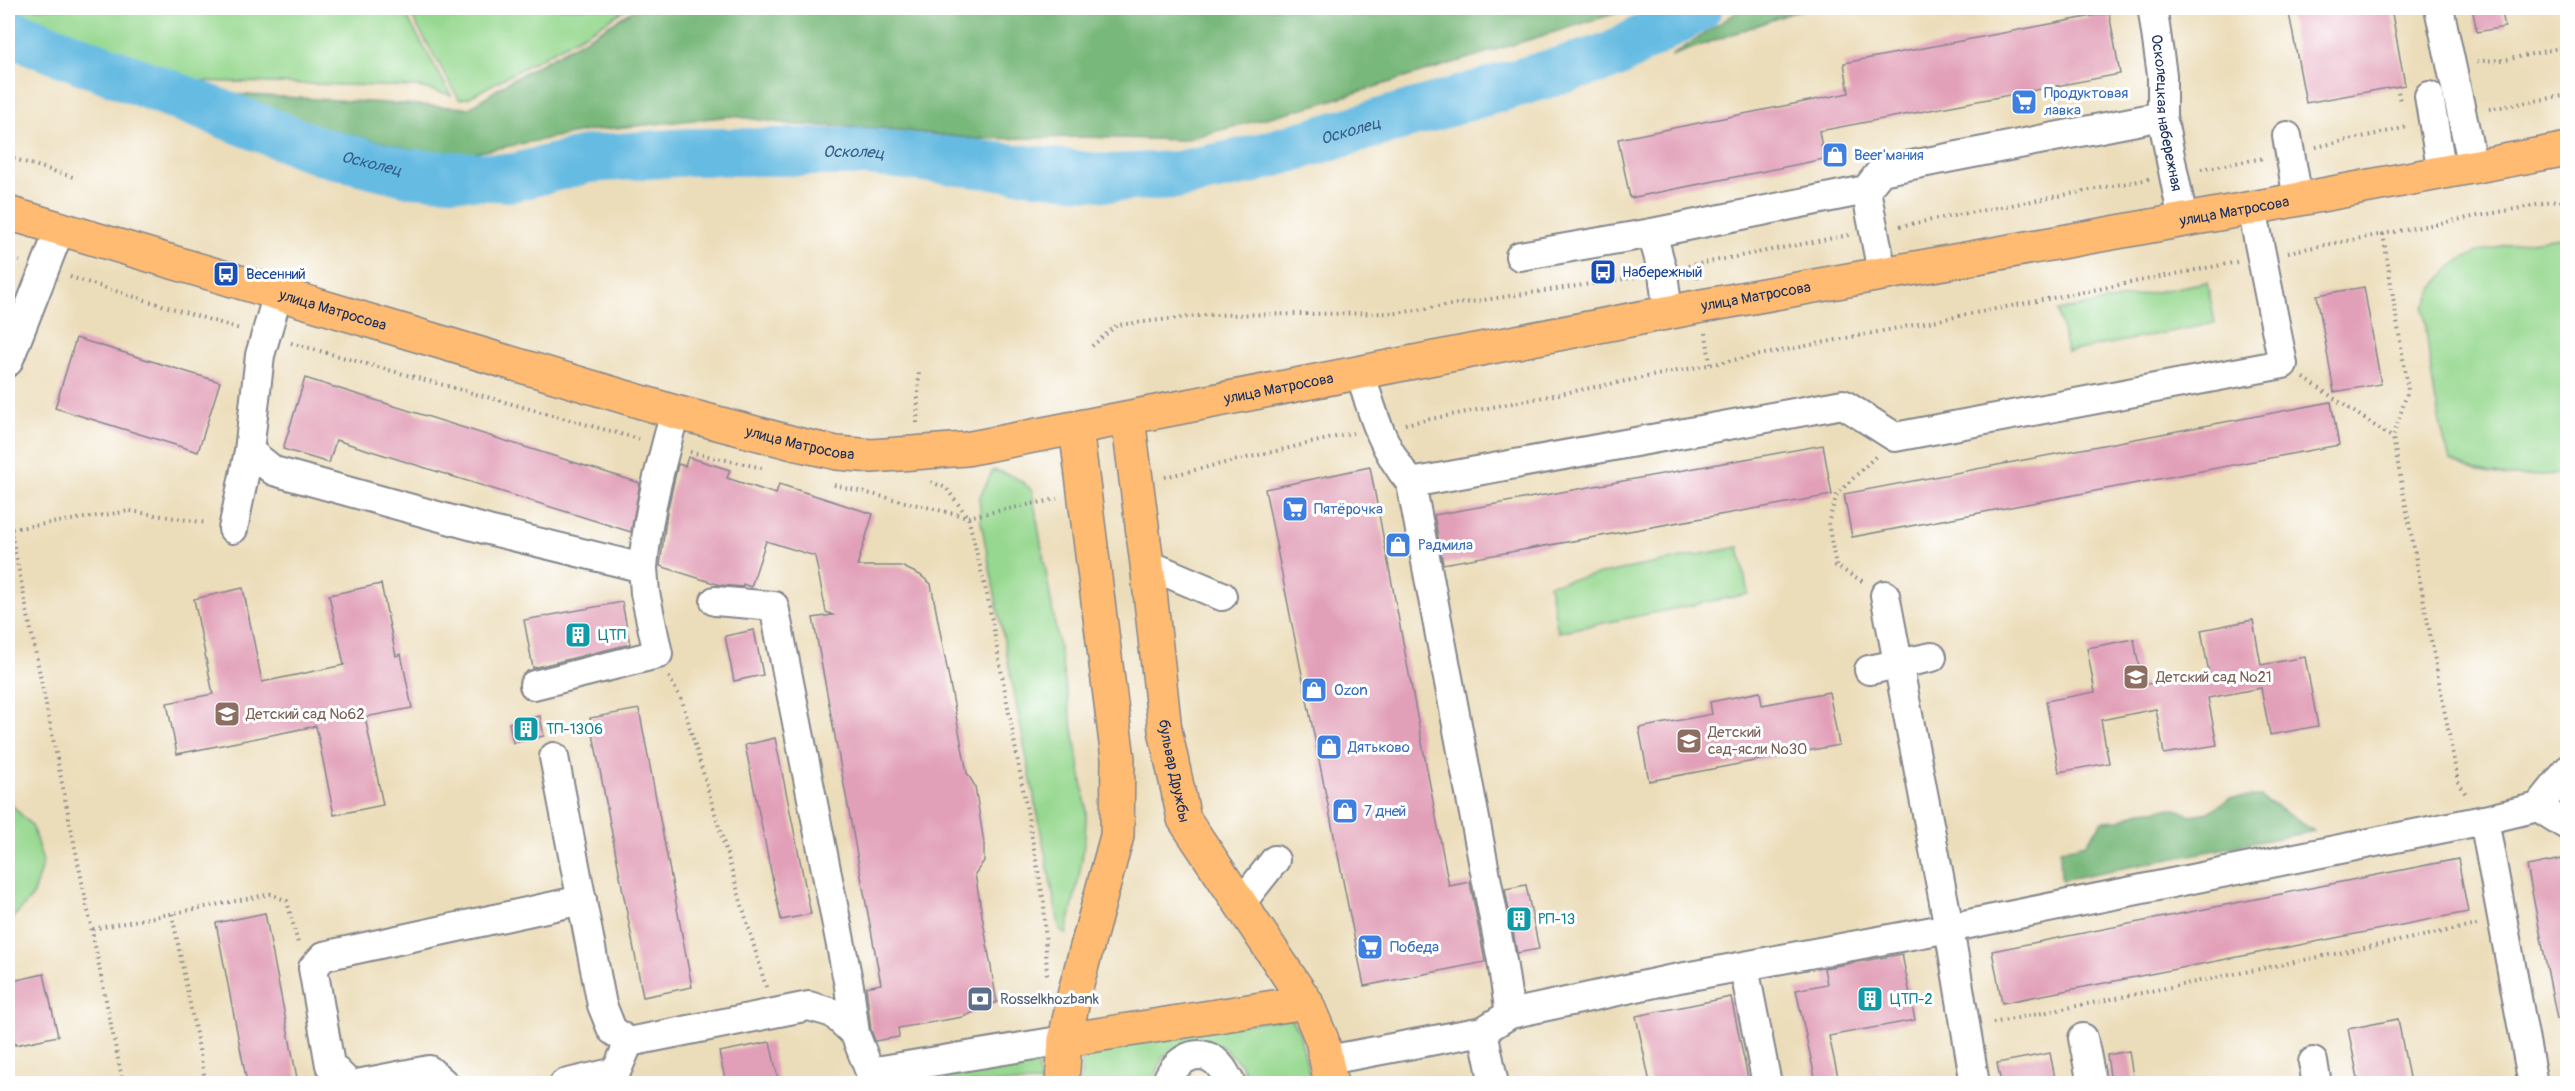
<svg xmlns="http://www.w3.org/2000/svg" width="2575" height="1091" viewBox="0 0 2575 1091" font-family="Pangolin,sans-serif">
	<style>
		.green { fill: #96d88f; stroke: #588476; stroke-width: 1.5 }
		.forest { fill: #78b87a; stroke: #4a746c; stroke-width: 1.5 }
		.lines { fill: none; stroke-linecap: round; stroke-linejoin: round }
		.river { stroke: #66bbe2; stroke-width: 48 }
		.building { fill: #e2a0b8 }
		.minor-casing { stroke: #84868c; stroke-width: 32 }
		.major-casing { stroke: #84868c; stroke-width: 36 }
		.path { stroke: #84868c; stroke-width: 4; stroke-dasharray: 1.5 4.5; stroke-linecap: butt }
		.minor { stroke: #fff; stroke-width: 28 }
		.major { stroke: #ffbb71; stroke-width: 33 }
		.labels { text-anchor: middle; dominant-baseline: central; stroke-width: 6; stroke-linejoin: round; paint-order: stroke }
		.shop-label { font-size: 15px; fill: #366cbe; stroke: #fff; text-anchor: start }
		.street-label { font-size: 15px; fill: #1b2f5e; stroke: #fff }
		.transit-label { font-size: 15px; fill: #164399; stroke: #fff; text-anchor: start }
		.culture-label { font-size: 15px; fill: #0d838f; stroke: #fff; text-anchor: start }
		.education-label { font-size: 15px; fill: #785e54; stroke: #fff; text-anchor: start }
		.service-label { font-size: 15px; fill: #4e5e75; stroke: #fff; text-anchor: start }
		.water-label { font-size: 16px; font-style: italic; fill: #35608c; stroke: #fff }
	</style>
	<rect width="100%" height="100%" fill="#fff"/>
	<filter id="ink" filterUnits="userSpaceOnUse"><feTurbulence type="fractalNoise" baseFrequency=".0167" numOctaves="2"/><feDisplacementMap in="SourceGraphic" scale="12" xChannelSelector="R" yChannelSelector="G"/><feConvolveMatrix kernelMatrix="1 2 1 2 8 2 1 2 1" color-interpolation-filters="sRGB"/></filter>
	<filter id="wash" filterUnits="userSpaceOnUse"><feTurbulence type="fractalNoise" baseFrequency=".008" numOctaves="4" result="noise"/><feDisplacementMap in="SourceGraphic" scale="24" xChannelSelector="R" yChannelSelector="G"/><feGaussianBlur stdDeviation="1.35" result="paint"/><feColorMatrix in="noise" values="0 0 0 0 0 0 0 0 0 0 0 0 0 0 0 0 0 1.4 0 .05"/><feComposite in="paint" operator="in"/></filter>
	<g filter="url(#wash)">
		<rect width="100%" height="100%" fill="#ecddba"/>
		<!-- green -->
		<g class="green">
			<polygon points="8,8 404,8 403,10 451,95 418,87 198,81 8,11"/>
			<polygon points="407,8 628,8 595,28 468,98 459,99"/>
			<path d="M2567 236V472C2528 478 2486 480 2450 460 2434 410 2429 359 2424 307 2431 294 2439 278 2450 268 2475 244 2534 241 2567 236Z"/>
			<polygon points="2207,282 2215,323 2067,352 2058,311"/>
			<path d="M993 470C1009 474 1021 478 1032 491L1086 805C1087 850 1076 891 1066 935L1060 930 981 522 979 499Z"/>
			<polygon points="1739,547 1748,594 1558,632 1549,584"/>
			<polygon points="8,801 32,826 43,862 32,897 8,923"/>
			<polygon points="1290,1017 1299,1032 1312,1083 1249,1083 1240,1063 1221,1046 1190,1045 1163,1056 1153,1083 1080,1084 1083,1049"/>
			<polygon points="1024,1060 1037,1064 1041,1083 877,1084"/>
		</g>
		<!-- forest -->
		<g class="forest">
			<polygon points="637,8 1633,8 1319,104 1183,140 1085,137 976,139 880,128 797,125 732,116 587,131 447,158 331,130 215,93 469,108 508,82 596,33"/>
			<polygon points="1743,8 1805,8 1671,56"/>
			<polygon points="2261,797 2314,831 2061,880 2060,850 2086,844 2103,821 2120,820 2142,811 2173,808 2191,815 2209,812 2230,798"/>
		</g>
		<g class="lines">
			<!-- river -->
			<path class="river" id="s1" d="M8 32 323 152 409 173 511 178 589 159 690 152H867L1109 178 1178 175 1247 161 1614 55 1698 8"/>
		</g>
		<g id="blocks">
			<!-- building -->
			<g class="building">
				<polygon points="2288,8 2391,8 2405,85 2306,103"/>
				<polygon points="2472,8 2501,8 2505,27 2477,32"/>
				<polygon points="2109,13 2120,74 1819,131 1824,159 1630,198 1618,139 1849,93 1844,63"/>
				<polygon points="2364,287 2381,384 2334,392 2317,295"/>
				<polygon points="76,338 220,382 198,452 55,408"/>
				<polygon points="305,378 640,483 631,532 336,440 329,463 283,449"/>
				<polygon points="2331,402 2339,445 1852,537 1844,494"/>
				<polygon points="1823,445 1832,495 1443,564 1434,515"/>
				<polygon points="688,457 730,470 727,478 776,494 779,484 873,514 857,566 901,566 920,575 931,584 967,773 975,786 984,843 984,861 975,874 997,1002 963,1017 898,1028 899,1037 875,1041 871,1030 866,987 881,984 813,618 833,615 826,612 815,556 766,541 751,587 743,584 743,587 720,585 660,566 667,512 678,464 685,466"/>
				<polygon points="1370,467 1449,886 1470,882 1485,962 1364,986 1265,489"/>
				<polygon points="381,584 396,656 401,654 412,708 365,717 383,805 334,815 316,726 177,754 167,703 213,694 194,599 243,588 262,682 344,665 329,595"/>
				<polygon points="622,602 630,644 533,668 524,620"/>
				<polygon points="2253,620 2261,665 2305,657 2318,726 2270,735 2261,688 2208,698 2217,745 2164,754 2156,709 2101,720 2109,763 2059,772 2046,701 2095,692 2087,648 2134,639 2142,685 2209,673 2201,630"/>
				<polygon points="754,630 763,675 734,681 725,636"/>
				<polygon points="1760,692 1762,705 1829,692 1839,745 1649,781 1639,728 1712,714 1710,702"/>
				<polygon points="639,709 692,987 643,997 590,718"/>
				<polygon points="540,716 544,736 513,743 509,723"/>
				<polygon points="775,738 811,914 781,920 745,745"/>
				<polygon points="2568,858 2568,1018 2557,1019 2527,866"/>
				<polygon points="2458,859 2468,912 2002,1003 1992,951"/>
				<polygon points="1526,885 1539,949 1517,953 1505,889"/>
				<polygon points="265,913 274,960 298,1083 247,1083 216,923"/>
				<polygon points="1902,954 1915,1020 1829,1036 1838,1077 1816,1082 1796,990 1827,984 1824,968"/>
				<polygon points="44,974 58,1036 15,1045 8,1012 8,982"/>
				<polygon points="1731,997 1749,1083 1650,1083 1636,1016"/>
				<polygon points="2398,1019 2410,1083 2359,1083 2348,1029"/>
				<polygon points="770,1042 779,1083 726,1083 719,1052"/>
				<polygon points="2129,1051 2134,1083 2111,1083 2107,1055"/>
				<polygon points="2050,1053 2056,1083 2001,1083 1997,1063"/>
			</g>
		</g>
	</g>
	<g filter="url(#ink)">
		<use href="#blocks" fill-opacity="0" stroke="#84868c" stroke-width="1.5"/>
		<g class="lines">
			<!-- minor casing -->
			<g class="minor-casing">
				<g id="minor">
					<path id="s2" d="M2154 8 2153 12 2162 75V116L2183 220"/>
					<polyline points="2439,8 2473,167"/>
					<polyline points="2429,96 2442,173"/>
					<polyline points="2287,136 2298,199"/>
					<polyline points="1866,190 1882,272"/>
					<polyline points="1652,233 1663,273 1668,313"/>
					<polyline points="1520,256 1652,233 1836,196 1866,190 1881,171 2162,116"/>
					<polyline points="278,294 260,355 249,451 274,471 488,530 643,568 645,593 658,654 534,685"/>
					<polyline points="8,362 60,229"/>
					<path d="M1360 372C1373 415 1382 448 1411 483"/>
					<polyline points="233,529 249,451"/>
					<polyline points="1147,564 1222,596"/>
					<path d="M643 568C647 514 661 464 675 412"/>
					<polyline points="1885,595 1949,928 1975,1084"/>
					<polyline points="715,601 774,606 849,986 855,1034 870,1072 1065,1040"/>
					<polyline points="1869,670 1932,657"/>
					<polyline points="554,757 602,1005 612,1030 629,1042 809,1006 833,1013 855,1034"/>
					<polyline points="2538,807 2568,826"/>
					<polyline points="2484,820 2533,1084"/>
					<polyline points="1241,903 1275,860"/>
					<polyline points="1744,967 1767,1084"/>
					<polyline points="1510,1014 1502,961 1411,483 1843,404 1895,437 2283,364 2252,208"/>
					<polyline points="1483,1031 1494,1084"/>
					<polyline points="2083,1038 2092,1084"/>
					<polyline points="1328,1060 1483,1031 1510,1014 1669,980 1949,928 2484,820 2538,807 2568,770"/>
					<polyline points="2313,1062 2317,1084"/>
					<polyline points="349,1084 330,1065 313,968 324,956 582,900"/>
					<polyline points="357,1084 429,1070 445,1084"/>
					<polyline points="564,1084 616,1072 629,1042"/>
					<path d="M1166 1084C1172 1064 1194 1046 1214 1060 1222 1066 1226 1075 1231 1084"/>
				</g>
			</g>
			<!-- major casing -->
			<g class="major-casing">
				<g id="major">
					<path id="s3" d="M8 213 675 412 797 444 837 453 872 456 966 449 1702 306 2252 208 2568 149"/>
					<path id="s4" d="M1128 418 1147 564 1165 730 1184 819 1306 1002 1322 1040 1331 1084"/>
					<polyline points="1065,1040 1306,1002"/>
					<polyline points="1062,1084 1065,1040 1075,991 1117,836 1118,759 1076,428"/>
				</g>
			</g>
			<!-- path -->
			<g class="path">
				<polyline points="2477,61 2505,60 2568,46"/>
				<polyline points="2397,86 2400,101"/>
				<polyline points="2489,109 2568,95"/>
				<polyline points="2316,147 2408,127"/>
				<polyline points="8,157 73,177"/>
				<polyline points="2201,169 2264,158"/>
				<polyline points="1900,226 2149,179"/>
				<polyline points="2383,234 2408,390 2393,438 2458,782 2467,796"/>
				<polyline points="2288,252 2568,199"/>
				<polyline points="8,257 20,261"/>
				<polyline points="1695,265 1697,279"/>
				<polyline points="1688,266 1849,235"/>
				<polyline points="70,277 240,329"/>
				<polyline points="1706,333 1710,364"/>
				<polyline points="291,343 639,439"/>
				<polyline points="1092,346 1117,325 1206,315 1397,313 1637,277"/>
				<polyline points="2304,378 2393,438"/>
				<polyline points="917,423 919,369"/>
				<polyline points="1405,424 2237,262"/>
				<polyline points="690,452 762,468"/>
				<polyline points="1165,477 1353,433"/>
				<polyline points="931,482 946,488 968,517 988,599 1044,903 1047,978"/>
				<polyline points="834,485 968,517 1057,499"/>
				<polyline points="8,517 123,1084"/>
				<polyline points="12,529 130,511 207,523"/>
				<polyline points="1862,581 1836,566 1828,523 1837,494 1876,456"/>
				<polyline points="669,677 682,701 766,987"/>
				<polyline points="172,914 206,1084"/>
				<polyline points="93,929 271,894 287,901 298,943"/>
				<polyline points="1993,1023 2477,925"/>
			</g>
			<!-- minor -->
			<use href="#minor" class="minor"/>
			<!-- major -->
			<use href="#major" class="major"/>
		</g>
	</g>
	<!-- icons -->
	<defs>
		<g id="supermarket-square" transform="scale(1.35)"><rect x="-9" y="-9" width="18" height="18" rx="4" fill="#3f7fe0" stroke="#fff"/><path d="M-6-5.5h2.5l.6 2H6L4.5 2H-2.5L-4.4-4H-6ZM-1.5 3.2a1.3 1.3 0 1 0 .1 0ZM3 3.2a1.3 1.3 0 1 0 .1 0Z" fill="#fff"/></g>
		<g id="shop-square" transform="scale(1.35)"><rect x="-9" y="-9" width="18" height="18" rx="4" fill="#3f7fe0" stroke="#fff"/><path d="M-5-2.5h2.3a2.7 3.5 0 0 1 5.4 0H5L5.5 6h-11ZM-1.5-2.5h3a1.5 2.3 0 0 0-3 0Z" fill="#fff"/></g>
		<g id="bus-square" transform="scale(1.35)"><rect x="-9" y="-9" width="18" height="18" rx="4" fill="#1a4fb4" stroke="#fff"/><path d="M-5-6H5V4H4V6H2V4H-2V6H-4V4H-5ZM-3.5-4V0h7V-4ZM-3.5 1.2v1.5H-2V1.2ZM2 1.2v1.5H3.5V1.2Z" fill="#fff"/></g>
		<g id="building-square" transform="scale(1.35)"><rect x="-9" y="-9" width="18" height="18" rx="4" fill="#0f9aa8" stroke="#fff"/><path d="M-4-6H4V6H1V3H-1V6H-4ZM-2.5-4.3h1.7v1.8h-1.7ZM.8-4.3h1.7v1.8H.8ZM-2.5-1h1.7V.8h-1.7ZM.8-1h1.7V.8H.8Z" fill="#fff"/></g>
		<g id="school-square" transform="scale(1.35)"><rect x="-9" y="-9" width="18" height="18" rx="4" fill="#8d6e63" stroke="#fff"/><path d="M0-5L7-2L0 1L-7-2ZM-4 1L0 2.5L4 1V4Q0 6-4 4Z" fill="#fff"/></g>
		<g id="bank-square" transform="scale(1.35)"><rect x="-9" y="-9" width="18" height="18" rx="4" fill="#5c6f8a" stroke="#fff"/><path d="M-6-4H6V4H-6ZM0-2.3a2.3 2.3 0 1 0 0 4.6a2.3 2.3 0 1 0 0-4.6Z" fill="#fff"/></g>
	</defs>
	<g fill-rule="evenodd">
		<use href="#supermarket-square" x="2024" y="102"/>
		<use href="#shop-square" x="1835" y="155"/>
		<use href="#bus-square" x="1603" y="272"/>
		<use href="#bus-square" x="226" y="274"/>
		<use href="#supermarket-square" x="1295" y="509"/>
		<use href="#shop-square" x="1398" y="545"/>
		<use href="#building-square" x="578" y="635"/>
		<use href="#school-square" x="2136" y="677"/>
		<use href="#shop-square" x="1314" y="690"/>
		<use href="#school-square" x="227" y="714"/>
		<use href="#building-square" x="526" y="729"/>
		<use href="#school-square" x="1689" y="741"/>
		<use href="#shop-square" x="1329" y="747"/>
		<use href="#shop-square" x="1345" y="811"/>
		<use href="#building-square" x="1519" y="919"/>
		<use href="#supermarket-square" x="1370" y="947"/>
		<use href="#bank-square" x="980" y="999"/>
		<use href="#building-square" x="1870" y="999"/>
	</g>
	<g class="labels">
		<!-- shop labels -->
		<g class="shop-label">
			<text x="2044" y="93">Продуктовая<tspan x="2044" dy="17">лавка</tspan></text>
			<text x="1854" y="155">Beer'мания</text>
			<text x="1314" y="509">Пятёрочка</text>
			<text x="1418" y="545">Радмила</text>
			<text x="1334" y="690">Ozon</text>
			<text x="1348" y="747">Дятьково</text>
			<text x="1364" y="811">7 дней</text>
			<text x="1390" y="947">Победа</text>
		</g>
		<!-- street labels -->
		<g class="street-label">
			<text stroke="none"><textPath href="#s2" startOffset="106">Осколецкая набережная</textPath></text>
			<text stroke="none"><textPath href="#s3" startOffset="2283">улица Матросова</textPath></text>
			<text stroke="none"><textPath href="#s3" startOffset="1797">улица Матросова</textPath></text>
			<text stroke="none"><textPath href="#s3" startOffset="339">улица Матросова</textPath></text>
			<text stroke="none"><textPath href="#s3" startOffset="1311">улица Матросова</textPath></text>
			<text stroke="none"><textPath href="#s3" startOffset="825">улица Матросова</textPath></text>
			<text stroke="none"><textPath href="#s4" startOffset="356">бульвар Дружбы</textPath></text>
		</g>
		<!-- transit labels -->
		<g class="transit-label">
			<text x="1622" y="272">Набережный</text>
			<text x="246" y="274">Весенний</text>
		</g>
		<!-- culture labels -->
		<g class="culture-label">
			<text x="598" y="635">ЦТП</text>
			<text x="546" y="729">ТП-1306</text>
			<text x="1538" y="919">РП-13</text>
			<text x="1890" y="999">ЦТП-2</text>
		</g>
		<!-- education labels -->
		<g class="education-label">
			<text x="2156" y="677">Детский сад №21</text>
			<text x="246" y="714">Детский сад №62</text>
			<text x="1708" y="732">Детский<tspan x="1708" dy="17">сад-ясли №30</tspan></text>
		</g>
		<!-- service labels -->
		<g class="service-label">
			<text x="1000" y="999">Rosselkhozbank</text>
		</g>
		<!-- water labels -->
		<g class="water-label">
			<text stroke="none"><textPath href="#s1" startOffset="1377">Осколец</textPath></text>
			<text stroke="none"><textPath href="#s1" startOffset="873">Осколец</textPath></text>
			<text stroke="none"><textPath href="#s1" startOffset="387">Осколец</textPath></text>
		</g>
	</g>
	<!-- margin -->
	<rect width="2575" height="1091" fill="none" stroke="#fff" stroke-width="30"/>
</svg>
